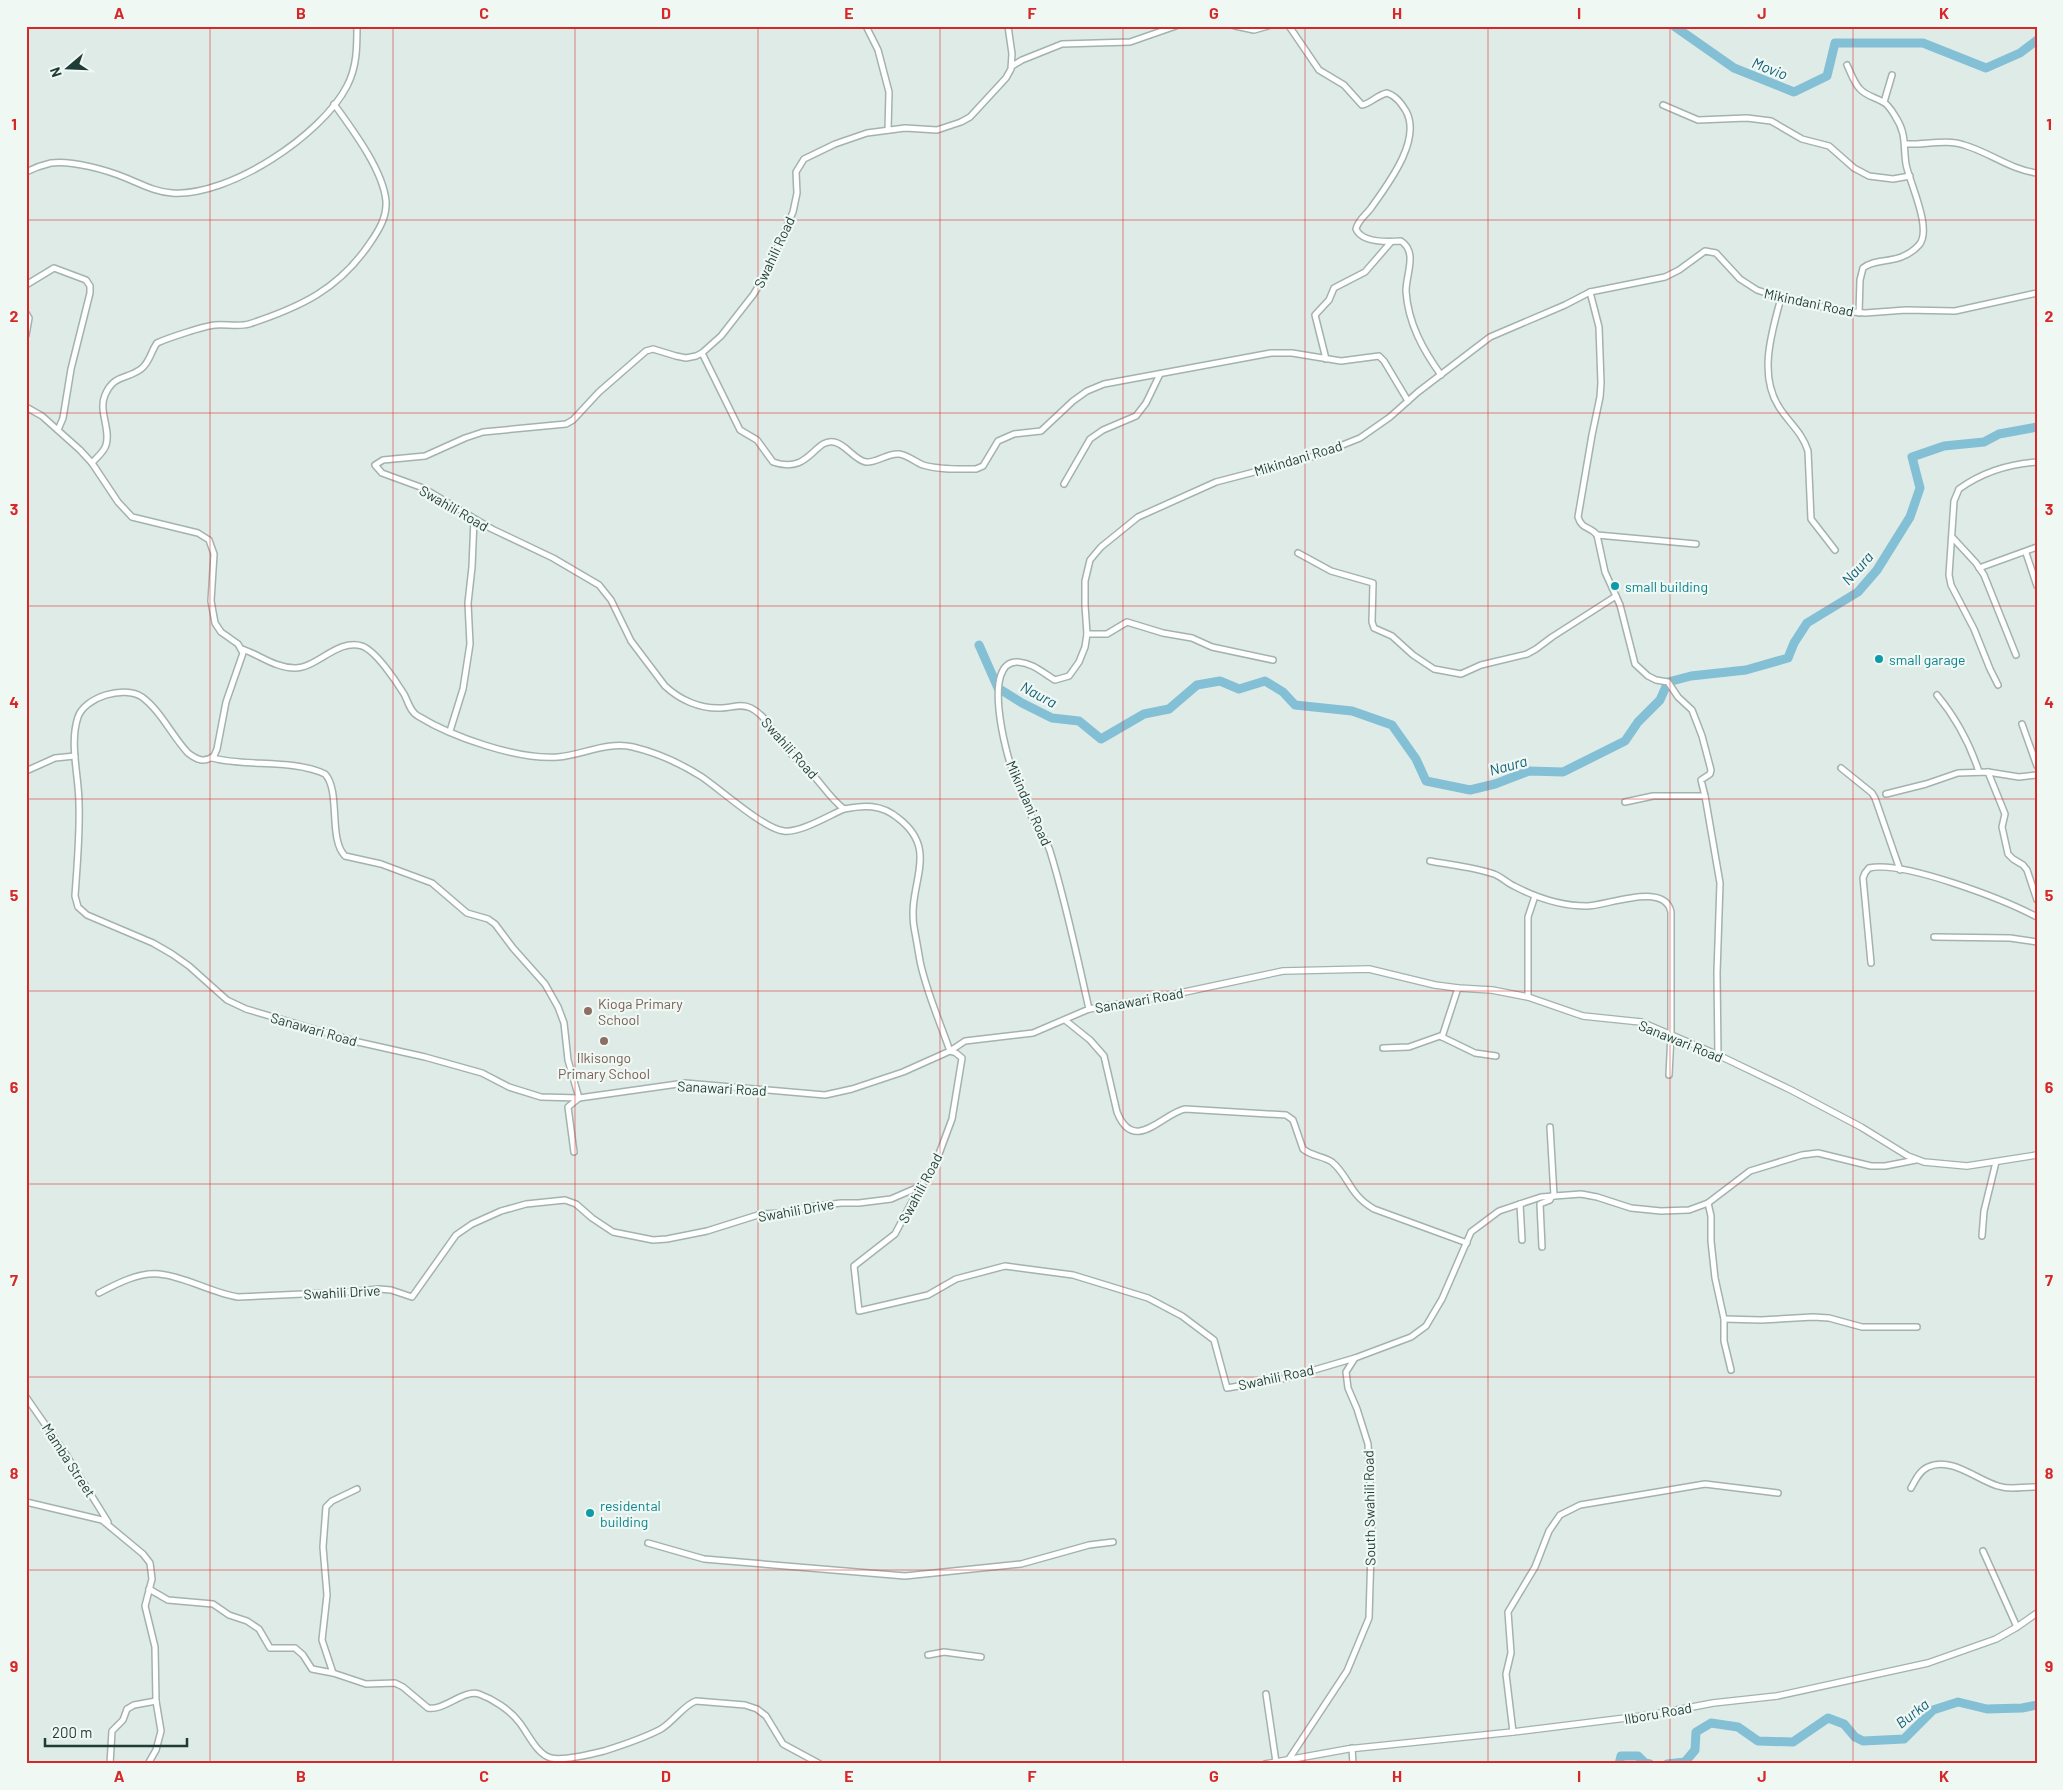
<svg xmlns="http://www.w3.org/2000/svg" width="2063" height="1790" viewBox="0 0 2063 1790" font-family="Barlow,sans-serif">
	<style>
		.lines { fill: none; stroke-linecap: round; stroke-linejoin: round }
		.river { stroke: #83c0d5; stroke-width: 9 }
		.minor-casing { stroke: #a2b3af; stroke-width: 8 }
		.tertiary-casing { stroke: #a2b3af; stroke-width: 8 }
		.minor { stroke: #fff; stroke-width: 5 }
		.tertiary { stroke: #fff; stroke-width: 5.5 }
		.grid { fill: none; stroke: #d62828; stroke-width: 1; stroke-opacity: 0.55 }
		.culture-dot { fill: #0f9aa8; stroke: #f0f8f4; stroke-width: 2 }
		.education-dot { fill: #8d6e63; stroke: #f0f8f4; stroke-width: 2 }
		.labels { text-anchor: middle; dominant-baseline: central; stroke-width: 4.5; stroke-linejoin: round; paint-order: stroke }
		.street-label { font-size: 14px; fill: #1f3c37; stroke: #f0f8f4 }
		.culture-label { font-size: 14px; fill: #0d838f; stroke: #f0f8f4; text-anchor: start }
		.education-label { font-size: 14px; fill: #785e54; stroke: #f0f8f4; text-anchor: start }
		.water-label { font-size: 15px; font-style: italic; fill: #15617c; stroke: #f0f8f4 }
		.neatline { fill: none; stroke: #d62828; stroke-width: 2 }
		.grid-label { font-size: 16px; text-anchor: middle; font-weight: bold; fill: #d62828 }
	</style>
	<rect width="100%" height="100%" fill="#dfebe7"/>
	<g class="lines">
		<!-- river -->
		<g class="river">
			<polyline points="1674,26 1734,68 1794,92 1827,76 1835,43 1923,43 1986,68 2020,53 2037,40"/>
			<polyline points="979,645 998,688 1022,703 1052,718 1079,721 1101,739 1144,714 1169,709 1197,685 1220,681 1239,689 1265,681 1283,692 1295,705 1352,711 1392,725 1416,759 1426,781 1470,790 1495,784 1529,771 1563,772 1625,741 1638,722 1660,700 1668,682 1691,676 1746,670 1788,658 1794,643 1807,623 1858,592 1877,570 1910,517 1920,488 1912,457 1944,446 1984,442 1999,434 2037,427"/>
			<polyline points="1619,1764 1621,1756 1638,1756 1645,1763 1650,1764"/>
			<polyline points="1667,1764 1685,1762 1695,1750 1696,1732 1711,1723 1738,1727 1758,1741 1793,1742 1828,1718 1844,1724 1855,1737 1863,1741 1904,1739 1933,1710 1958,1702 1987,1709 2022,1708 2037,1705"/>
		</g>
		<!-- minor casing -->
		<g class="minor-casing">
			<g id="minor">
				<polyline points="866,26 878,50 889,92 888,130"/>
				<path d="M1008 26 1012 54 1011 69 1006 78 970 117 961 122 937 130 905 128 867 133 835 144 804 159 796 172 797 193 793 212 765 276 753 295 721 336 702 353 696 356 686 358 676 356 653 349 646 351 599 392 573 420 566 424 483 432 465 438 425 456 383 460 375 465 382 473 423 488 492 529 553 558 599 585 611 600 631 641 665 686C680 700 700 709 721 708 731 708 741 703 751 708 768 717 776 737 788 751 796 760 805 766 813 775 823 786 832 800 844 809 864 805 881 804 898 818 941 851 907 883 914 927 916 938 918 949 920 961 926 991 940 1022 950 1051L956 1053 962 1058 952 1119 936 1162 915 1196 895 1234 854 1266 859 1311 928 1295 956 1279 1005 1266 1073 1275 1148 1298 1182 1316 1214 1340 1227 1388 1287 1378 1355 1358"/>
				<polyline points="1235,26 1254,30 1268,26"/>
				<path d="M1289 26 1319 70 1344 85 1362 105C1370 104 1377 95 1387 93 1396 96 1401 103 1406 111 1422 140 1388 184 1371 208 1366 215 1358 220 1356 229 1362 243 1388 242 1401 241 1418 252 1406 274 1406 291 1408 323 1423 350 1441 375"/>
				<path d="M1847 65C1851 73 1854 83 1860 89 1866 96 1875 97 1883 102 1888 104 1892 111 1895 116 1907 134 1903 145 1906 164 1909 182 1933 229 1919 245 1900 266 1875 257 1863 268L1860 280 1859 313"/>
				<polyline points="1012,66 1022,60 1062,44 1130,42 1176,26"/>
				<polyline points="1884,102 1892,75"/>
				<polyline points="1663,105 1698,120 1747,118 1771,121 1802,139 1829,146 1854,168 1869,176 1893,179 1910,176"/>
				<path d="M1906 144C1924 145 1947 139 1964 145 1989 152 2011 170 2037 173"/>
				<path d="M26 172C34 168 42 165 51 163 71 160 107 170 126 178 141 184 155 192 172 193 229 197 322 135 347 86 357 67 357 47 357 26"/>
				<polyline points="26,285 54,268 86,280 90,286 90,293 71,369 63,418 58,430"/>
				<path d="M1590 292 1599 327 1601 383 1600 397 1592 435 1578 517C1582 530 1590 526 1597 535L1605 572 1620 605 1635 664 1648 676 1656 680 1668 682 1678 697 1692 710 1702 736 1711 770 1710 774 1701 780 1705 796H1653L1625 802"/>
				<path d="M1781 298C1772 331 1758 375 1779 407 1789 423 1802 432 1808 451L1811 519 1835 550"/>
				<polyline points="26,313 29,318 26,335"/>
				<path d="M702 353 740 430 757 440 773 462C810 475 814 438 834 442 846 444 854 460 866 462 877 463 887 453 899 454 908 455 915 462 923 465 940 470 959 469 976 469L983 466 998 441 1014 434 1041 431 1073 401 1087 391 1104 384 1271 353H1292L1341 361 1379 356 1384 361 1408 401"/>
				<polyline points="1326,359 1315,315 1329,300 1334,288 1365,272 1391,242"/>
				<path d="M26 407 42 416 80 450 92 463 118 502 132 517 198 533 209 540 214 554 211 601 215 623 221 632 238 644 243 653 226 702 217 749 214 756C204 763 197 760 188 753 172 736 161 711 142 697 124 685 85 697 78 717 69 744 79 776 79 804 80 835 77 866 75 896L78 907 87 915 153 943 172 954 189 966 227 1000 246 1009 358 1042 425 1057 482 1073 509 1087 541 1097 579 1098 685 1083 825 1095 852 1089 903 1072 950 1051 965 1041 1033 1033 1089 1009C1077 956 1066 903 1050 851 1047 841 1040 833 1035 824 1027 807 1019 789 1013 772 1006 754 981 660 1018 662 1033 663 1043 673 1055 680L1069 676 1079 662 1085 647 1087 634 1085 605V581L1090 560 1101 547 1138 517 1216 482 1315 456 1360 438 1390 417 1418 392 1490 337 1565 305 1590 292 1665 277 1679 270 1705 251 1716 253 1740 279 1757 290 1781 298 1841 311 1865 313 1906 310 1955 311 2037 293"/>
				<path d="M92 463C97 457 104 452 106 445 111 429 98 411 105 395 114 374 126 380 141 369 150 362 151 351 157 343 168 338 204 326 215 325 226 324 239 327 249 324 301 307 339 289 370 243 379 230 387 217 386 201 383 170 352 129 334 104"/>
				<polyline points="1064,484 1090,439 1103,430 1136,416 1146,403 1160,374"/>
				<polyline points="1597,535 1696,544"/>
				<polyline points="1952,537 1976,563 1984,575 2016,655"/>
				<polyline points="1298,553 1331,571 1373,583 1372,622 1374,628 1392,636 1413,655 1434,669 1461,674 1481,665 1527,654 1536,649 1552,637 1616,596"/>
				<polyline points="2026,553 2037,586"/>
				<polyline points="1979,568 2037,547"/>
				<polyline points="1087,634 1107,634 1127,622 1163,633 1192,638 1212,647 1273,660"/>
				<path d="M242 649C260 655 275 668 295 668 317 668 338 638 362 646 376 651 396 681 404 694 408 701 410 712 418 716 452 737 518 760 558 757 582 755 608 741 633 747 658 753 680 763 702 777 721 790 764 829 784 831 800 833 828 816 844 809"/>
				<path d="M1998 685 1990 669 1974 629 1951 585 1949 575 1954 501 1959 489C1981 473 2009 464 2037 462"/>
				<path d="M1937 695C1956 718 1970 744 1979 772"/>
				<polyline points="2022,724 2037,766"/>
				<polyline points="450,731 463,689 470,644 468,603 472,567 474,519"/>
				<path d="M212 758C247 767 293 759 325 774 341 791 328 839 345 856L381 864 432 883 467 913 488 919 495 924 513 948 545 984 558 1007 564 1023 568 1060 579 1098 568 1107 574 1152"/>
				<polyline points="1841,768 1872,793 1875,798 1900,870"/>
				<polyline points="26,771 55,758 75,756"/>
				<polyline points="1988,772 2005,814 2002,827 2008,854 2013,859 2023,865 2027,870 2037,900"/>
				<polyline points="1886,794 1926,784 1958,773 1988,772 2019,777 2037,775"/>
				<polyline points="1705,796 1720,883 1717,973 1718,1055"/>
				<path d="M1430 861C1451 865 1474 867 1494 874 1502 877 1507 883 1514 886 1537 898 1561 906 1587 906 1606 906 1665 881 1671 912V1035L1669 1075"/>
				<polyline points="1934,937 2010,938 2037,942"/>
				<path d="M1871 963 1863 878 1865 873 1869 868C1903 860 2005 900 2037 917"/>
				<polyline points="1528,997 1528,917 1535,896"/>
				<path d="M1065 1020 1090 1040 1104 1056 1117 1112C1134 1155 1163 1113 1185 1109L1286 1115 1293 1120 1303 1149C1311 1156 1323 1156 1332 1162 1349 1176 1349 1195 1374 1209L1467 1243"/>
				<polyline points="1442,1037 1458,988"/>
				<polyline points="1383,1048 1409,1047 1440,1036 1475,1053 1496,1056"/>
				<polyline points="1550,1127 1554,1196"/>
				<polyline points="1708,1203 1711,1216 1711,1241 1715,1278 1724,1319 1724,1341 1731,1370"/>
				<polyline points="1520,1204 1522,1240"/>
				<polyline points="1982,1236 1984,1211 1996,1162"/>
				<polyline points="1542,1247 1540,1204 1550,1200 1552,1196"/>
				<path d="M99 1293C116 1284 139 1272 159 1274 184 1276 212 1293 238 1297L347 1292 379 1289 391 1290 412 1297 456 1235 472 1224 501 1211 526 1204 565 1200 576 1204 592 1218 613 1232 653 1240 667 1239 707 1231 761 1214 783 1213 808 1207 841 1203H859L891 1199 921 1186"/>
				<polyline points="1724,1319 1761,1320 1813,1317 1829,1318 1862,1327 1917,1327"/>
				<polyline points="26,1397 67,1456 108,1522"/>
				<path d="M1911 1488C1915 1481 1919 1471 1928 1467 1951 1456 1977 1480 1998 1486 2013 1491 2022 1486 2037 1487"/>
				<polyline points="26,1502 102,1520 143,1554 150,1563 152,1579 145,1606 155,1647 156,1701 161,1731 156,1750 148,1764"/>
				<polyline points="648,1543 704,1559 905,1576 1021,1564 1089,1545 1113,1542"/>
				<polyline points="1983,1551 2017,1627"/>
				<path d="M149 1589 168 1600 213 1604 229 1615 247 1621 259 1629 270 1648H295L303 1655 312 1669 333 1673 366 1684 395 1683 403 1687 428 1708C444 1711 464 1689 479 1694 493 1699 510 1710 519 1722 528 1733 537 1755 551 1758 563 1761 592 1754 604 1751 623 1745 644 1738 661 1729 673 1722 685 1704 696 1701L745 1705 757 1709 766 1716 783 1744 820 1764"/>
				<polyline points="928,1655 944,1652 981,1657"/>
				<polyline points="333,1673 322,1640 327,1595 323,1547 326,1507 332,1501 357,1489"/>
				<polyline points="1266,1694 1276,1762"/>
				<polyline points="1513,1732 1506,1674 1511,1653 1508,1612 1535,1567 1549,1531 1560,1515 1580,1505 1705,1484 1778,1493"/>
				<polyline points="1352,1748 1353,1764"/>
				<polyline points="1289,1759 1347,1671 1369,1618 1372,1518 1368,1444 1357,1409 1348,1388 1346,1372 1355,1358 1411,1337 1426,1326 1442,1299 1471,1232 1499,1211 1541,1197 1581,1194 1597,1197 1631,1208 1661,1211 1689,1210 1708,1203 1750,1171 1802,1155 1818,1153 1871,1166 1885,1166 1916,1160"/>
				<polyline points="110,1764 112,1731 123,1720 127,1709 134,1705 156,1701"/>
			</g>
		</g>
		<!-- tertiary casing -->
		<g class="tertiary-casing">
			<g id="tertiary">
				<polyline points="1089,1009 1166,996 1283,971 1369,969 1435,985 1458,988 1492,990 1528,997 1583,1016 1641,1022 1718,1055 1791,1090 1861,1127 1908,1156 1924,1162 1967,1166 2037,1155"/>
				<polyline points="1265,1764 1348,1749 1513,1732 1650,1715 1713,1703 1777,1696 1928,1663 1996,1639 2017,1627 2037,1613"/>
			</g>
		</g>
		<!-- minor -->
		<use href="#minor" class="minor"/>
		<!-- tertiary -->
		<use href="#tertiary" class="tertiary"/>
	</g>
	<!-- grid -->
	<path class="grid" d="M210 26V1764M393 26V1764M575 26V1764M758 26V1764M940 26V1764M1123 26V1764M1305 26V1764M1488 26V1764M1670 26V1764M1853 26V1764M26 220H2037M26 413H2037M26 606H2037M26 799H2037M26 991H2037M26 1184H2037M26 1377H2037M26 1570H2037"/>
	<!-- markers -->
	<g class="culture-dot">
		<circle cx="1615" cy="586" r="5"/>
		<circle cx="1879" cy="659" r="5"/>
		<circle cx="590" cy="1513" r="5"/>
	</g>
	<g class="education-dot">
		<circle cx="588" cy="1011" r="5"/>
		<circle cx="604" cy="1041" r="5"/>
	</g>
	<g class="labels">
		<!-- street labels -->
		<g class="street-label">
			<text transform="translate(774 252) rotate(-65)">Swahili Road</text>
			<text transform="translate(1809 302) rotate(12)">Mikindani Road</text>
			<text transform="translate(1298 458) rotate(-17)">Mikindani Road</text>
			<text transform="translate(454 508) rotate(30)">Swahili Road</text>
			<text transform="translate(790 748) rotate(48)">Swahili Road</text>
			<text transform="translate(1029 803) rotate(66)">Mikindani Road</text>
			<text transform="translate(1139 1000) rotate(-10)">Sanawari Road</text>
			<text transform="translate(314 1029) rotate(16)">Sanawari Road</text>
			<text transform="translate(1681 1041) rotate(22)">Sanawari Road</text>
			<text transform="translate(722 1088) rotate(3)">Sanawari Road</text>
			<text transform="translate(920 1188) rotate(-62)">Swahili Road</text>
			<text transform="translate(796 1210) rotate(-10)">Swahili Drive</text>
			<text transform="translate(342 1292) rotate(-3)">Swahili Drive</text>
			<text transform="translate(1276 1377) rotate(-12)">Swahili Road</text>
			<text transform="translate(69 1460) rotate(57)">Mamba Street</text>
			<text transform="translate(1369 1508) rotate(-91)">South Swahili Road</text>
			<text transform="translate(1658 1713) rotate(-10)">Ilboru Road</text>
		</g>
		<!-- culture labels -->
		<g class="culture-label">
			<text x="1625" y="586">small building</text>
			<text x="1889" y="659">small garage</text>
			<text x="600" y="1505">residental<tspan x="600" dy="16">building</tspan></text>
		</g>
		<!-- education labels -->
		<g class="education-label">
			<text x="598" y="1003">Kioga Primary<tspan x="598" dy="16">School</tspan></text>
			<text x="604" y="1057" text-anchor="middle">Ilkisongo<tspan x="604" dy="16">Primary School</tspan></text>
		</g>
		<!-- water labels -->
		<g class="water-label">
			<text transform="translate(1770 68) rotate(21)">Movio</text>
			<text transform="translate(1857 568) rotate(-48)">Naura</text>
			<text transform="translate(1039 694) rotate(28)">Naura</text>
			<text transform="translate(1508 765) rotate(-15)">Naura</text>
			<text transform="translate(1912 1713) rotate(-38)">Burka</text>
		</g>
	</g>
	<!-- border -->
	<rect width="2063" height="1790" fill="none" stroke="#f0f8f4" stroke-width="55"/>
	<!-- north arrow -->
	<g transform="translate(68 68) rotate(251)" stroke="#f0f8f4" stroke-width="4" paint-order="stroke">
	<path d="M0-4L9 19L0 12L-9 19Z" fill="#1f3c37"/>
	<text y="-8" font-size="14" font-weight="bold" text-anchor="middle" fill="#1f3c37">N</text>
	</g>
	<!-- scale -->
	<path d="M45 1738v8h142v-8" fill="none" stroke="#1f3c37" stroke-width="2.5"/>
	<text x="52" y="1738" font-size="15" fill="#1f3c37" stroke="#f0f8f4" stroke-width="4" paint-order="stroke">200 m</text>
	<rect x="28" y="28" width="2008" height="1734" class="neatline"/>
	<g class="grid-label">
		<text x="119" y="19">A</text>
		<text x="301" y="19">B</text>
		<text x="484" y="19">C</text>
		<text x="666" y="19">D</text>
		<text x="849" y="19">E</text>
		<text x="1032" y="19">F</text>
		<text x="1214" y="19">G</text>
		<text x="1397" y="19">H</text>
		<text x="1579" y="19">I</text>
		<text x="1762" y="19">J</text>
		<text x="1944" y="19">K</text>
		<text x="14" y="130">1</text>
		<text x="2049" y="130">1</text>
		<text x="14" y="322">2</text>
		<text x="2049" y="322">2</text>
		<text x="14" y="515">3</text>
		<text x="2049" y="515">3</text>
		<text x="14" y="708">4</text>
		<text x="2049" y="708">4</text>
		<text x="14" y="901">5</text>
		<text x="2049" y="901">5</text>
		<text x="14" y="1093">6</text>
		<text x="2049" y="1093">6</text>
		<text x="14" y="1286">7</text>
		<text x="2049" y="1286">7</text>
		<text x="14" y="1479">8</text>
		<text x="2049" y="1479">8</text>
		<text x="14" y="1672">9</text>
		<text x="2049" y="1672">9</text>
		<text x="119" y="1782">A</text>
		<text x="301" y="1782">B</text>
		<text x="484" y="1782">C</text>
		<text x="666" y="1782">D</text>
		<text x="849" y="1782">E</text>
		<text x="1032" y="1782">F</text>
		<text x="1214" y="1782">G</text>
		<text x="1397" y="1782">H</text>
		<text x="1579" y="1782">I</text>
		<text x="1762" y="1782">J</text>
		<text x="1944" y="1782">K</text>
	</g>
</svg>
